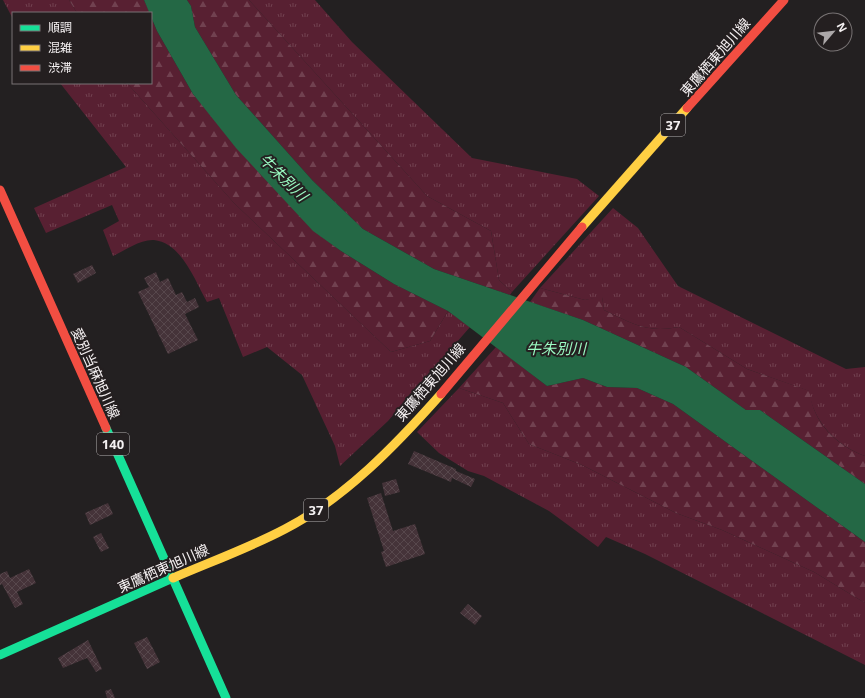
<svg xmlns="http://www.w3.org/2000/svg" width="865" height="698" viewBox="0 0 865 698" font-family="'Open Sans','Noto Sans JP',sans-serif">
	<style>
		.grass { fill: url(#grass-tufts) }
		.forest { fill: url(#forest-firs) }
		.water { fill: #246845 }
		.building { fill: url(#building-cross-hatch) }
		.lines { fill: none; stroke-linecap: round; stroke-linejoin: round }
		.fast { stroke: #16e098; stroke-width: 9 }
		.slow { stroke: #ffcf43; stroke-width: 9 }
		.jam { stroke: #f24e42; stroke-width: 9 }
		.labels { text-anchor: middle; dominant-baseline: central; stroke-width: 4; stroke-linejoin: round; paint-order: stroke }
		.shield { fill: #241f20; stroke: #b6b2b3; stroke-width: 1 }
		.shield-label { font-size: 13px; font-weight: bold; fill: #f5f1f2 }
		.street-label { font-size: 14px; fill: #f5f1f2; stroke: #241f20 }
		.water-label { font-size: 15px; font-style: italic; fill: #9afac2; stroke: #241f20 }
	</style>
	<defs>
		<pattern id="grass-tufts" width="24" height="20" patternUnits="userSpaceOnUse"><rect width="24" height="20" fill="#582032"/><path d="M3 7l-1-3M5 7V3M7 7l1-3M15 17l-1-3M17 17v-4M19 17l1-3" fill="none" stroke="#714150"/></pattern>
		<pattern id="forest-firs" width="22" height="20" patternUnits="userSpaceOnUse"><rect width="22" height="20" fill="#582032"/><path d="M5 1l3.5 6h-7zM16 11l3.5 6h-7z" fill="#714150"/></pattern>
		<pattern id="building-cross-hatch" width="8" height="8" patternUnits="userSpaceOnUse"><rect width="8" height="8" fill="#453339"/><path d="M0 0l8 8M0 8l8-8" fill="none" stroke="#57474c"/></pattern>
	</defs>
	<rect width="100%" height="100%" fill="#232021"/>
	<!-- grass -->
	<g class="grass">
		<polygon points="3,0 69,0 77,13 13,13 13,19"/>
		<polygon points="249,0 315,0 352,42 472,158 577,179 599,196 512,292 499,280 491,231 427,196"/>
		<path d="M60 83H127L234 203 391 352 430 341 448 311 470 327 388 421 340 466 335 446 302 375 267 347 243 357 219 298 207 302C195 281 182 243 154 240 141 239 125 250 113 256L103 230 119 221 112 205 46 233 34 208 126 167Z"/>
		<path d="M613 208 638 228 678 286 846 369 865 367V456C837 446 813 422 809 391L747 369 679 327C646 333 633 324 604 310L602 297 585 300 540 288Z"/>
		<polygon points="459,388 503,403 529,444 582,465 676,513 722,530 814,572 865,603 865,665 645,554 606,537 598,547 549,511 484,476 468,471 439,453 417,432"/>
	</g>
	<!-- forest -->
	<g class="forest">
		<polygon points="69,0 144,0 150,13 77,13"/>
		<polygon points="187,0 249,0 427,196 491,231 499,280 512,292 510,295 434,269 363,229 313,181 236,95 195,27 191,6"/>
		<polygon points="151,17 157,31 193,94 313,230 341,251 394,284 448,311 430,341 391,352 234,203 127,83 151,83"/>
		<path d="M540 288 585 300 602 296 604 310C633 324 646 333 679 327L747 369 810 391C812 422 837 446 865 456V484L760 410H746L686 367 583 320 530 302Z"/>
		<polygon points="496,347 547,386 583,378 607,387 637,388 673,404 865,542 865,603 814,572 722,530 676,513 582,465 529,444 503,403 459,388"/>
	</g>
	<!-- water -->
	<polygon class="water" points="144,0 187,0 191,6 195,27 236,95 313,181 363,229 434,269 583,320 686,367 746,410 760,410 865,484 865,542 673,404 637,388 607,387 583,378 547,386 448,311 394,284 341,251 313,231 236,148 193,94 157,31"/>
	<!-- building -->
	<g class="building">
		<polygon points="92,265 96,273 78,283 73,274"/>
		<polygon points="156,272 160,282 168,278 176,295 182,292 187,302 195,298 199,307 185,314 198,340 168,354 138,292 149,287 144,278"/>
		<polygon points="414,451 456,469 456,471 475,479 471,487 452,478 451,482 408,464"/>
		<polygon points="396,479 400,492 385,496 382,483"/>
		<polygon points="381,493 393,531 415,524 425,554 386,567 381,552 384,551 367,498"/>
		<polygon points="108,503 113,514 90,525 85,513"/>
		<polygon points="101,533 109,548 101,552 93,537"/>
		<polygon points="29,569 36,583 17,592 23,604 15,608 2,584 0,585 0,574 7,571 10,578"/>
		<polygon points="468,604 482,616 475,625 460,613"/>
		<polygon points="147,637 160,662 147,669 134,643"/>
		<polygon points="88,640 102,669 96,672 87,658 63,668 58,658"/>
		<polygon points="111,689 115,698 107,698 105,691"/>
	</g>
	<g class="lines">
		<!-- fast -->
		<g class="fast">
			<polyline points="106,428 226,698"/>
			<polyline points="0,655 173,578"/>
		</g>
		<!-- slow -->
		<g class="slow">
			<polyline points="582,227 687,108"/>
			<path d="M173 578C210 562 249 548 285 529 345 498 396 445 441 394"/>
		</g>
		<!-- jam -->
		<g class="jam">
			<polyline points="687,108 784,0"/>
			<polyline points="0,190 106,428"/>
			<polyline points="441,394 582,227"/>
		</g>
	</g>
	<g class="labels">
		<!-- shield labels -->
		<g class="shield">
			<rect x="661" y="114" width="24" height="22" rx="3"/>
			<rect x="97" y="433" width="32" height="22" rx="3"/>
			<rect x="304" y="499" width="24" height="22" rx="3"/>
		</g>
		<g class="shield-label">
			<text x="673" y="125">37</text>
			<text x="113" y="444">140</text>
			<text x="316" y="510">37</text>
		</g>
		<!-- street labels -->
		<g class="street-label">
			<text transform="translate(715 57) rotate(-49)">東鷹栖東旭川線</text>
			<text transform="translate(96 373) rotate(66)">愛別当麻旭川線</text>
			<text transform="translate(430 382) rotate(-49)">東鷹栖東旭川線</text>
			<text transform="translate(163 568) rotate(-24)">東鷹栖東旭川線</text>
		</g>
		<!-- water labels -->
		<g class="water-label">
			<text transform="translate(284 177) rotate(44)">牛朱別川</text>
			<text x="556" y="348">牛朱別川</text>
		</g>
	</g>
	<!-- legend -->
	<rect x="12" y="12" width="140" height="72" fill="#241f20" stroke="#787374"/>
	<rect x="20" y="25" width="20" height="6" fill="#16e098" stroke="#787374"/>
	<text x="48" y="32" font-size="12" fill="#f5f1f2">順調</text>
	<rect x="20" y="45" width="20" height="6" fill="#ffcf43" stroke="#787374"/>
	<text x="48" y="52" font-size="12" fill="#f5f1f2">混雑</text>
	<rect x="20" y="65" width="20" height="6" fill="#f24e42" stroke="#787374"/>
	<text x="48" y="72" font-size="12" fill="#f5f1f2">渋滞</text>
	<!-- north arrow -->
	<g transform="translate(833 32) rotate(62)"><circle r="19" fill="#241f20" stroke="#787374"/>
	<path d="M0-3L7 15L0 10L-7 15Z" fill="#aca8a9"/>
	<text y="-6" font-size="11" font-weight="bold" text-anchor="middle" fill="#f5f1f2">N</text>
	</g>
</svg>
